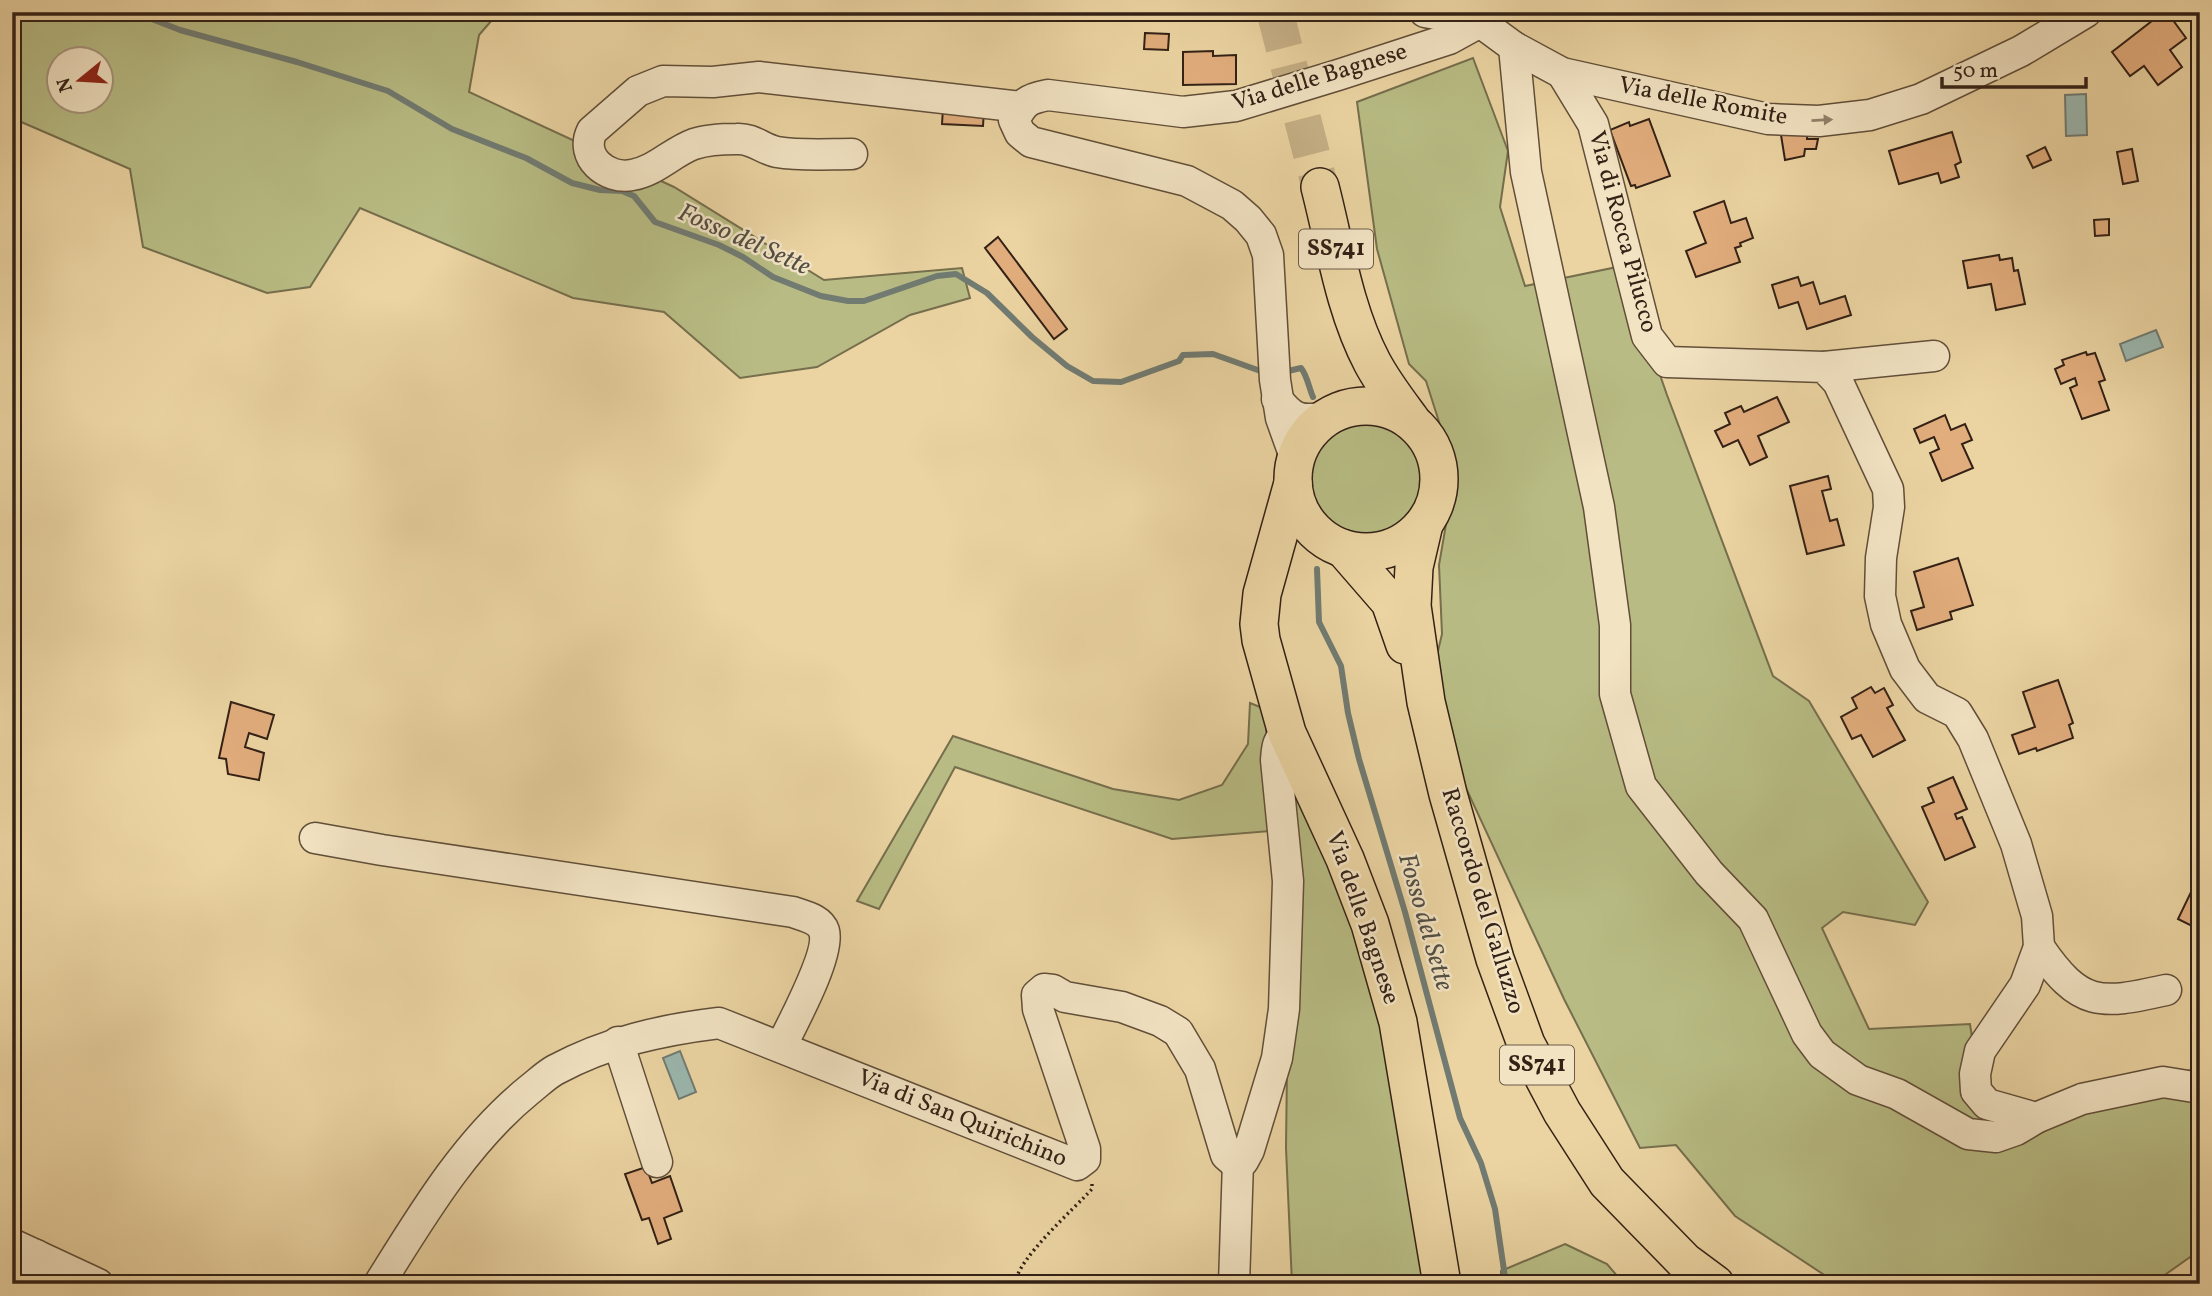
<svg xmlns="http://www.w3.org/2000/svg" width="2212" height="1296" viewBox="0 0 2212 1296" font-family="Vollkorn,serif">
	<style>
		.green { fill: #b8bc84; stroke: #766e4d; stroke-width: 2; fill-rule: evenodd }
		.water { fill: #9bb7af; stroke: #717b72; stroke-width: 2 }
		.lines { fill: none; stroke-linecap: round; stroke-linejoin: round }
		.stream { stroke: #717b72; stroke-width: 6 }
		.building { fill: #e2ad7d; stroke: #332116; stroke-width: 2 }
		.major-tunnel { stroke: #c6b086; stroke-width: 37; stroke-dasharray: 37 18; stroke-linecap: butt }
		.minor-casing { stroke: #614e39; stroke-width: 33 }
		.major-casing { stroke: #332116; stroke-width: 40 }
		.path { stroke: #332116; stroke-width: 3.5; stroke-dasharray: 2 3.5; stroke-linecap: butt }
		.minor { stroke: #f2e3c3; stroke-width: 30 }
		.major { stroke: #ebd4a2; stroke-width: 37 }
		.oneway { fill: #92826c }
		.labels { text-anchor: middle; dominant-baseline: central; stroke-width: 5; stroke-linejoin: round; paint-order: stroke }
		.shield { fill: #f2e3c3; stroke: #6c5b4a; stroke-width: 2 }
		.shield-label { font-size: 23px; font-weight: bold; fill: #332116 }
		.street-label { font-size: 24px; fill: #332116; stroke: #f2e3c3 }
		.water-label { font-size: 26px; font-style: italic; fill: #524e44; stroke: #f2e3c3 }
	</style>
	<rect width="100%" height="100%" fill="#ebd4a2"/>
	<filter id="stains"><feTurbulence type="fractalNoise" baseFrequency=".00286" numOctaves="4"/><feColorMatrix values="0 0 0 0 .2 0 0 0 0 .09 0 0 0 0 .02 0 0 0 .5 -.17"/></filter>
	<radialGradient id="worn" r=".72"><stop offset=".6" stop-color="#630" stop-opacity="0"/><stop offset="1" stop-color="#630" stop-opacity=".3"/></radialGradient>
	<!-- green -->
	<g class="green">
		<path d="M12 12H499L479 35 469 92 674 187 824 280 962 268 970 298 910 315 817 367 740 378 664 312 573 298 360 208 310 287 267 293 143 247 130 169 12 118ZM60 60H102V102H60Z"/>
		<polygon points="1473,58 1508,151 1500,207 1525,286 1622,266 1667,395 1773,676 1809,701 1928,902 1915,925 1843,912 1822,928 1869,1029 1970,1024 1983,1109 2027,1118 2138,1073 2200,1070 2200,1250 2152,1284 1992,1280 1945,1284 1838,1284 1735,1216 1676,1145 1640,1148 1564,999 1426,702 1442,634 1439,565 1455,472 1426,381 1409,364 1377,249 1357,102"/>
		<circle cx="1366" cy="478" r="61"/>
		<polygon points="1250,703 1265,709 1267,742 1298,773 1373,979 1428,1284 1292,1284 1286,1148 1287,1067 1270,831 1172,839 955,767 879,909 857,901 953,736 1113,789 1179,800 1222,785 1248,744"/>
		<polygon points="1565,1244 1607,1264 1624,1284 1501,1284 1501,1271"/>
	</g>
	<!-- water -->
	<g class="water">
		<polygon points="2086,94 2087,135 2066,136 2065,95"/>
		<polygon points="2156,330 2163,347 2126,361 2120,344"/>
		<polygon points="680,1051 696,1092 679,1099 663,1058"/>
	</g>
	<g class="lines">
		<!-- stream -->
		<g class="stream">
			<polyline points="134,12 180,30 297,62 388,91 452,129 526,158 572,183 600,190 622,191 634,196 655,222 719,245 743,257 773,277 821,296 848,301 864,301 937,276 956,274 987,293 1032,337 1067,366 1093,381 1121,382 1179,361 1183,355 1213,354 1266,373"/>
			<path d="M1284 372 1301 368C1307 375 1309 388 1313 397"/>
			<polyline points="1317,569 1319,622 1341,666 1348,713 1359,759 1405,912 1460,1118 1481,1163 1495,1209 1506,1284"/>
		</g>
	</g>
	<!-- building -->
	<g class="building">
		<polygon points="2157,12 2167,12 2186,38 2170,50 2182,67 2158,85 2144,66 2130,76 2112,52 2157,17 2155,14"/>
		<polygon points="1145,33 1169,34 1168,50 1144,49"/>
		<polygon points="1213,51 1213,56 1236,55 1236,84 1183,85 1183,52"/>
		<polygon points="943,108 984,110 983,126 942,124"/>
		<polygon points="1649,119 1670,176 1636,188 1635,185 1631,186 1610,130 1629,122 1630,126"/>
		<polygon points="1808,129 1807,139 1818,139 1816,149 1805,149 1804,156 1785,160 1781,135"/>
		<polygon points="1952,132 1961,162 1955,165 1959,177 1941,183 1938,173 1899,184 1889,151"/>
		<polygon points="2045,147 2051,160 2033,168 2027,156"/>
		<polygon points="2132,149 2138,181 2123,184 2117,152"/>
		<polygon points="1724,201 1731,223 1746,218 1753,238 1740,243 1741,246 1735,248 1740,262 1696,277 1686,251 1706,243 1694,212"/>
		<polygon points="2109,219 2109,235 2095,236 2094,220"/>
		<polygon points="998,237 1067,329 1054,339 985,248"/>
		<polygon points="1999,255 2000,260 2012,258 2014,271 2018,270 2025,304 1996,310 1991,284 1968,288 1963,261"/>
		<polygon points="1798,277 1801,286 1813,282 1820,304 1845,296 1851,315 1807,329 1798,302 1779,308 1772,285"/>
		<polygon points="2086,352 2087,355 2095,353 2105,380 2099,382 2109,410 2082,419 2070,388 2077,385 2075,378 2061,384 2055,369 2064,365 2062,360"/>
		<polygon points="1777,397 1789,422 1758,436 1767,457 1750,465 1738,440 1723,447 1715,431 1730,424 1725,413 1741,406 1744,412"/>
		<polygon points="1945,415 1951,430 1965,424 1972,440 1962,444 1973,468 1942,481 1930,453 1939,449 1934,437 1920,443 1914,429"/>
		<polygon points="1828,476 1831,489 1822,491 1830,521 1837,519 1844,545 1807,554 1790,486"/>
		<polygon points="1958,558 1973,605 1950,612 1952,619 1917,630 1911,611 1924,607 1914,572"/>
		<polygon points="2058,680 2073,723 2069,725 2073,738 2037,751 2036,748 2019,754 2012,735 2035,727 2023,692"/>
		<polygon points="1871,687 1875,693 1884,688 1893,705 1887,708 1905,740 1873,757 1861,735 1852,739 1841,717 1857,708 1852,698"/>
		<polygon points="231,702 274,715 267,739 249,733 245,747 264,753 259,780 228,774 226,759 219,758"/>
		<polygon points="1953,777 1967,809 1955,814 1957,819 1962,817 1975,847 1945,860 1922,807 1934,802 1928,788"/>
		<polygon points="2191,892 2200,896 2200,930 2178,919"/>
		<polygon points="646,1167 652,1183 670,1176 682,1211 664,1218 671,1239 658,1244 649,1218 642,1220 625,1174"/>
	</g>
	<g class="lines">
		<!-- major-tunnel -->
		<polyline class="major-tunnel" points="1275,12 1320,187"/>
		<!-- minor casing -->
		<g class="minor-casing">
			<g id="minor">
				<polyline points="1425,12 1480,22 1514,47 1562,73 1768,119 1819,121 1870,115 1921,99 2021,51 2086,12"/>
				<polyline points="1514,47 1526,172 1599,507 1615,625 1615,694 1641,786 1709,873 1753,919 1807,1034 1822,1054 1858,1080 1897,1094 1968,1134 1996,1137 2016,1130 2036,1118 2082,1099 2163,1082 2200,1088"/>
				<polyline points="1562,73 1593,124 1647,336 1667,362 1824,367 1838,382 1888,489 1889,507 1881,558 1880,596 1886,624 1905,669 1927,698 1957,713 1973,739 2016,844 2037,916 2039,947 2025,985 1980,1051 1975,1074 1976,1091 1987,1104 2036,1118"/>
				<path d="M852 154C828 154 801 156 777 152 762 149 753 138 737 139 724 139 706 140 694 144 672 152 656 171 632 175 607 180 579 157 592 131L638 91 663 81 713 82 759 77 1021 107"/>
				<polyline points="1824,367 1934,356"/>
				<path d="M1277 399C1293 419 1299 421 1324 418"/>
				<path d="M1295 457 1281 418 1275 380 1268 255 1261 235 1248 219 1232 205 1187 181 1031 142 1020 133 1014 120C1024 102 1027 99 1048 95L1183 112 1236 106 1338 75 1449 39 1480 22 1487 12"/>
				<path d="M315 838 382 850 793 912C804 916 820 919 824 931 831 953 792 1024 781 1047"/>
				<path d="M2039 947C2080 1007 2099 1005 2166 990"/>
				<polyline points="618,1042 657,1162"/>
				<polyline points="12,1244 98,1284"/>
				<polyline points="25,1284 36,1255"/>
				<path d="M379 1284C422 1215 466 1141 529 1090 538 1083 546 1075 555 1070 607 1042 661 1030 719 1023L1077 1165 1085 1159V1149L1038 1009 1037 995 1044 989 1053 990 1065 997 1122 1007 1160 1021 1178 1032 1200 1069 1226 1155 1234 1162 1243 1161 1249 1150 1277 1058 1284 1009 1288 881 1276 760C1277 747 1277 741 1287 733"/>
				<polyline points="1234,1284 1238,1162"/>
			</g>
		</g>
		<!-- major casing -->
		<g class="major-casing">
			<g id="major">
				<path d="M1320 187C1335 245 1344 309 1372 362 1383 383 1397 401 1411 420"/>
				<circle cx="1366" cy="479" r="73"/>
				<polyline points="1293,483 1262,594 1259,624 1261,640 1287,733 1345,859 1370,924 1398,1022 1442,1284"/>
				<polyline points="1424,524 1414,567 1412,606 1426,702 1448,794 1495,959 1526,1044 1562,1112 1607,1182 1684,1261 1715,1284"/>
				<polyline points="1344,549 1390,602 1405,645"/>
			</g>
		</g>
		<!-- path -->
		<path class="path" d="M1015 1284C1017 1259 1074 1209 1092 1189V1184"/>
		<!-- minor -->
		<use href="#minor" class="minor"/>
		<!-- major -->
		<use href="#major" class="major"/>
	</g>
	<!-- one-way arrows -->
	<defs><path id="oneway-solid" d="M-6-.8H1V-3.2L6.5 0L1 3.2V.8H-6Z" transform="scale(1.75)"/></defs>
	<use class="oneway" href="#oneway-solid" transform="translate(1822 120) rotate(-3)"/>
	<g class="labels">
		<!-- shield labels -->
		<g class="shield">
			<rect x="1299" y="229.5" width="74" height="39" rx="5"/>
			<rect x="1500" y="1045.5" width="74" height="39" rx="5"/>
		</g>
		<g class="shield-label">
			<text x="1336" y="249">SS741</text>
			<text x="1537" y="1065">SS741</text>
		</g>
		<!-- street labels -->
		<g class="street-label">
			<text transform="translate(1320 78) rotate(-17)">Via delle Bagnese</text>
			<text transform="translate(1703 102) rotate(11)">Via delle Romite</text>
			<text transform="translate(1622 232) rotate(75)">Via di Rocca Pilucco</text>
			<text transform="translate(1482 901) rotate(73)">Raccordo del Galluzzo</text>
			<text transform="translate(1362 918) rotate(71)">Via delle Bagnese</text>
			<text transform="translate(962 1119) rotate(22)">Via di San Quirichino</text>
		</g>
		<!-- water labels -->
		<g class="water-label">
			<text transform="translate(744 240) rotate(24)">Fosso del Sette</text>
			<text transform="translate(1425 922) rotate(74)">Fosso del Sette</text>
		</g>
	</g>
	<!-- margin -->
	<rect width="2212" height="1296" fill="none" stroke="#ebd4a2" stroke-width="42"/>
	<rect x="14" y="14" width="2184" height="1268" fill="none" stroke="#332116" stroke-width="3.5"/>
	<rect x="21" y="21" width="2170" height="1254" fill="none" stroke="#332116" stroke-width="2"/>
	<!-- north arrow -->
	<g transform="translate(80 80) rotate(252)"><circle r="33" fill="#f2e3c3" stroke="#a6957e" stroke-width="2"/>
	<path d="M0-5L12 26L0 18L-12 26Z" fill="#8f2418"/>
	<text y="-10" font-size="19" font-weight="bold" text-anchor="middle" fill="#332116">N</text>
	</g>
	<!-- scale -->
	<path d="M1942 77v10h144v-10" fill="none" stroke="#332116" stroke-width="3.5"/>
	<text x="1953" y="77" font-size="21" fill="#332116" stroke="#f2e3c3" stroke-width="5" paint-order="stroke">50 m</text>
	<rect width="100%" height="100%" filter="url(#stains)"/>
	<rect width="100%" height="100%" fill="url(#worn)"/>
</svg>
